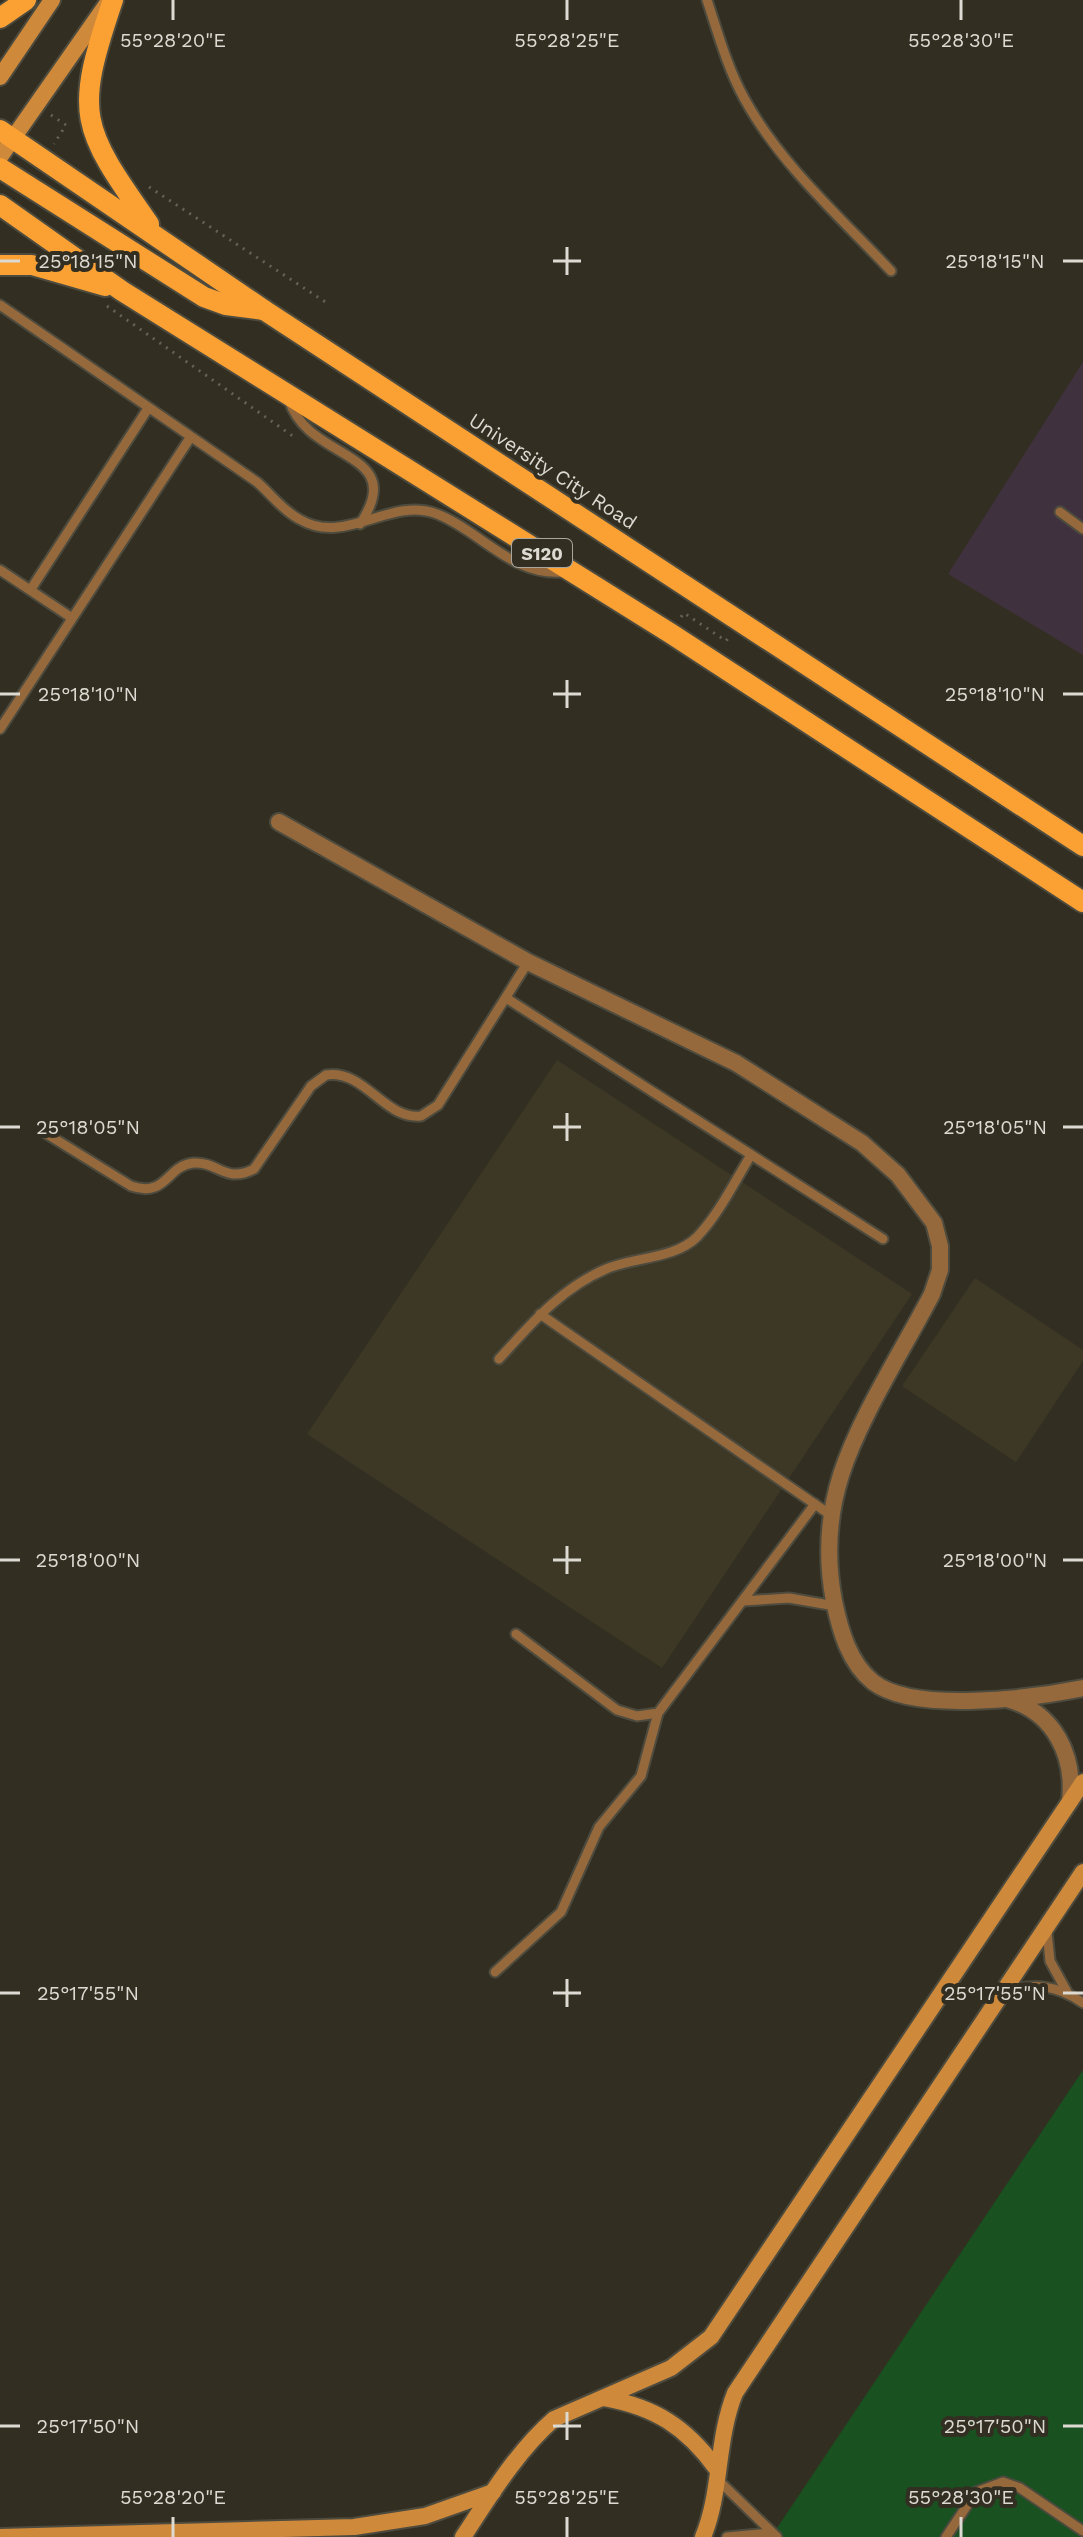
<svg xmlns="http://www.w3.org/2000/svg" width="1083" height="2537" viewBox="0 0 1083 2537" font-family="'Work Sans',sans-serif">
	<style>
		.commercial { fill: #40313e }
		.built { fill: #3c3825 }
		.green { fill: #195120 }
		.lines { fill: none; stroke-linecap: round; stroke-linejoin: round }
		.lane-casing { stroke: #4d4a3e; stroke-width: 13 }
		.street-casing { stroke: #4d4a3e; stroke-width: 20 }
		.secondary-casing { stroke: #4d4a3e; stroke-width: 20 }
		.primary-casing { stroke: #4d4a3e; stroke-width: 24 }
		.path { stroke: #656257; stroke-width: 3; stroke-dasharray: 2 6; stroke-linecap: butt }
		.lane { stroke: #95693c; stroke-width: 9 }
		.street { stroke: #95693c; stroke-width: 16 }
		.secondary { stroke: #cf893a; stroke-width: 16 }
		.primary { stroke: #fba134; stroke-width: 20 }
		.ticks { fill: none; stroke: #dcdad2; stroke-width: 3 }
		.labels { text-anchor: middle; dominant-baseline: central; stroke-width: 8; stroke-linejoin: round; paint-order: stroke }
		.shield { fill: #322f22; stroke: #a9a79d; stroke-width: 2 }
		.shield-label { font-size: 18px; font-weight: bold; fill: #dcdad2 }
		.street-label { font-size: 20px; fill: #dcdad2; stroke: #322f22 }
		.ticks-label { font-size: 20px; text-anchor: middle; fill: #dcdad2; stroke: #322f22; stroke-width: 8; stroke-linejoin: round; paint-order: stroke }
	</style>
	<rect width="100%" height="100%" fill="#322f22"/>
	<!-- commercial -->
	<polygon class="commercial" points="1083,362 1083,655 948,574"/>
	<!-- built -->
	<g class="built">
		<polygon points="557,1060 912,1294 662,1668 307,1434"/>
		<polygon points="975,1278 1083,1350 1083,1361 1016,1462 902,1386"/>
	</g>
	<!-- green -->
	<polygon class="green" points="1083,2070 1083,2537 771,2537"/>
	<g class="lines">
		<!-- lane casing -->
		<g class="lane-casing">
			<g id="lane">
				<path d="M707 0C718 33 727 67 744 98 780 164 840 217 891 271"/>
				<path d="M0 305 257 482C271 494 282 510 299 519 346 547 389 496 437 514 481 531 512 577 564 572"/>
				<path d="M289 400C308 462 410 450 360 524"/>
				<polyline points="1060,512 1083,529"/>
				<polyline points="0,570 72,618"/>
				<polyline points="31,589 147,410"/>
				<polyline points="0,729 190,438"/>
				<polyline points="506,998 883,1239"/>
				<path d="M42 1131 131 1186C167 1198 166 1166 193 1163 218 1161 225 1184 254 1169L311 1086 326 1075C365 1069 384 1120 421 1116L438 1105 528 962"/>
				<polyline points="540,1314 832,1516"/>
				<path d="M499 1359C531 1324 561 1288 606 1269 633 1257 675 1259 697 1237 719 1214 735 1181 751 1155"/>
				<polyline points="743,1601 789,1598 835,1606"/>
				<polyline points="516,1634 617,1710 637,1716 658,1713 815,1504"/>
				<polyline points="1047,1932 1050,1961 1067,1992"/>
				<polyline points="495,1972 561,1912 599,1827 641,1776 658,1713"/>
				<path d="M1004 1993C1033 1982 1057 1985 1083 2003"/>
				<polyline points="716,2478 777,2537"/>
				<polyline points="727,2537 771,2533"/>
				<polyline points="946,2537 976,2492 1003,2482 1020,2488 1083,2531"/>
			</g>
		</g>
		<!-- street casing -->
		<g class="street-casing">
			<g id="street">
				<path d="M279 822 528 962 736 1063 862 1143 898 1175 934 1223 940 1246V1270L932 1294C903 1350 860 1416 841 1475 828 1516 826 1559 834 1601 840 1630 849 1663 873 1682 914 1714 1034 1698 1083 1688"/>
				<path d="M1007 1699C1054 1712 1075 1755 1070 1801"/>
			</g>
		</g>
		<!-- secondary casing -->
		<g class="secondary-casing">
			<g id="secondary">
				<polyline points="0,77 52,0"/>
				<polyline points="0,157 109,1"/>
				<path d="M604 2398C655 2407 686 2427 716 2468"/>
				<polyline points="0,2537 354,2527 425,2516 493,2492"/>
				<path d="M463 2537C490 2496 517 2451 554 2419L671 2368 711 2337 1083 1782"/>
				<path d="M703 2537C722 2491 716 2440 735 2393L1083 1872"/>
			</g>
		</g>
		<!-- primary casing -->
		<g class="primary-casing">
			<g id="primary">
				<path d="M113 0C74 115 80 126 149 224"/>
				<polyline points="0,18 26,0"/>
				<polyline points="0,130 264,310 1083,846"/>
				<polyline points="0,168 204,297 226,305 264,310"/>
				<polyline points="0,205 122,291 670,633 1083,902"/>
				<polyline points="0,265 32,265 105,286"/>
			</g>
		</g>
		<!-- path -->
		<g class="path">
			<polyline points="51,115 66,125 54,144"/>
			<polyline points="149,187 330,305"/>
			<polyline points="107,306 297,439"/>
			<polyline points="681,617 684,613 726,641 729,637"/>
		</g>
		<!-- lane -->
		<use href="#lane" class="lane"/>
		<!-- street -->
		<use href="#street" class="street"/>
		<!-- secondary -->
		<use href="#secondary" class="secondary"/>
		<!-- primary -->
		<use href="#primary" class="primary"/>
	</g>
	<!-- ticks -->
	<path class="ticks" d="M173 0V20M567 0V20M961 0V20M567 247V275M0 261H20M553 261H581M1063 261H1083M567 680V708M0 694H20M553 694H581M1063 694H1083M567 1113V1141M0 1127H20M553 1127H581M1063 1127H1083M567 1546V1574M0 1560H20M553 1560H581M1063 1560H1083M567 1979V2007M0 1993H20M553 1993H581M1063 1993H1083M567 2412V2440M0 2426H20M553 2426H581M1063 2426H1083M173 2517V2537M567 2517V2537M961 2517V2537"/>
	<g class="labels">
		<!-- shield labels -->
		<rect class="shield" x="512" y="539" width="60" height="28" rx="6"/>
		<g class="shield-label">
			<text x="542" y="553">S120</text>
		</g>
		<!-- street labels -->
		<g class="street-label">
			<text transform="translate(553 471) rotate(33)">University City Road</text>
		</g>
	</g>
	<g class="ticks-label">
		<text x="173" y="47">55°28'20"E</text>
		<text x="567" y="47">55°28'25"E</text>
		<text x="961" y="47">55°28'30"E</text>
		<text x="88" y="268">25°18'15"N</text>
		<text x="995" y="268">25°18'15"N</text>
		<text x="88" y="701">25°18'10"N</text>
		<text x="995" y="701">25°18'10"N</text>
		<text x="88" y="1134">25°18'05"N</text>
		<text x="995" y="1134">25°18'05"N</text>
		<text x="88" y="1567">25°18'00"N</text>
		<text x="995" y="1567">25°18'00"N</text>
		<text x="88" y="2000">25°17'55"N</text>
		<text x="995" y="2000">25°17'55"N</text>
		<text x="88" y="2433">25°17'50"N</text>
		<text x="995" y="2433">25°17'50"N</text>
		<text x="173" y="2504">55°28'20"E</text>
		<text x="567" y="2504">55°28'25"E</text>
		<text x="961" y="2504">55°28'30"E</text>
	</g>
</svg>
